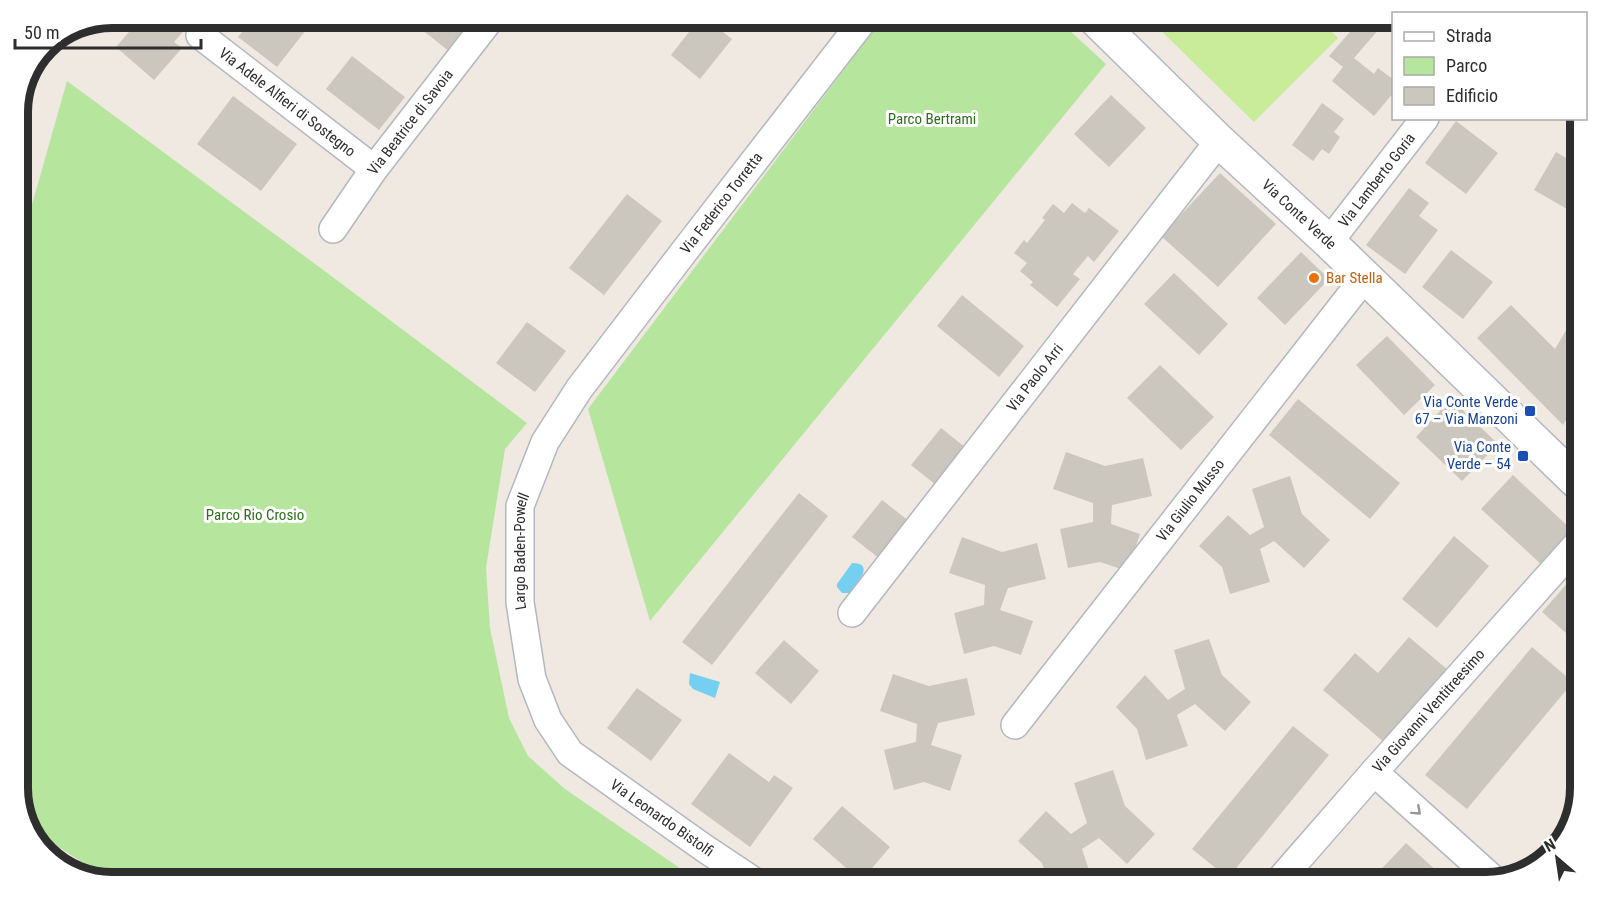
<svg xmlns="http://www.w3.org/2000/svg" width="1599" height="900" viewBox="0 0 1599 900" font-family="'Roboto Condensed',sans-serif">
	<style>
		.green { fill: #b6e59e }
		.pitch { fill: #c9ec9a }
		.water { fill: #75cff0 }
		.building { fill: #cbc7bf }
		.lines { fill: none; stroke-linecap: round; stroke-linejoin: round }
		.minor-casing { stroke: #b4b7c1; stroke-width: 30 }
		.tertiary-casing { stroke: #b4b7c1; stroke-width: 36 }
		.minor { stroke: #fff; stroke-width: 27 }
		.tertiary { stroke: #fff; stroke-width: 33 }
		.oneway { stroke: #969696 }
		.food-dot { fill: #e8710a; stroke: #fff; stroke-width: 2 }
		.transit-dot { fill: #1a4fb4; stroke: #fff; stroke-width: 2 }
		.labels { text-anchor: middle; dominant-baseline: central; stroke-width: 6; stroke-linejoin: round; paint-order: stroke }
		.street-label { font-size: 15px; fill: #2e2e2e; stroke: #fff }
		.park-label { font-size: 15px; fill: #2c6e1b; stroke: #fff }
		.food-label { font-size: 15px; fill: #c56008; stroke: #fff; text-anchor: start }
		.transit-label { font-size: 15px; fill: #164399; stroke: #fff; text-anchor: end }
		.rim { fill: none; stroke: #2e2e2e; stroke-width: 8 }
	</style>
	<rect width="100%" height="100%" fill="#efe9e1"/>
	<!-- green -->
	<g class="green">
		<polygon points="883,18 1056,18 1106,64 650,621 588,409"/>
		<polygon points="67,81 326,272 527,423 505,449 486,568 490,628 509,718 528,756 565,789 700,882 113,882 29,828 18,793 18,254"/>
	</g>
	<!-- pitch -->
	<polygon class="pitch" points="1148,18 1318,18 1338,38 1254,122"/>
	<!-- water -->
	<g class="water">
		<path d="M852 563C875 563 858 582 852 591L849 593H842L837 587V584Z"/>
		<polygon points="690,673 720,682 715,698 693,689 689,684"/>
	</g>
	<!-- building -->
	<g class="building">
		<polygon points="141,18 195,18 174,42 182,48 154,80 116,47"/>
		<polygon points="253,18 308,18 313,21 277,67 238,37"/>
		<polygon points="421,18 477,18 450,52 416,25"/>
		<polygon points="700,18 705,18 732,39 700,79 671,55"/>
		<polygon points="1362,18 1394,18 1394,27 1386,21 1354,58 1374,74 1378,68 1394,80 1394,92 1374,116 1332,81 1343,67 1329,56"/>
		<polygon points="352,56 405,97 379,130 326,89"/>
		<polygon points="1111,95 1146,128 1109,167 1074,134"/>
		<polygon points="233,96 297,144 261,191 197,144"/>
		<polygon points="1322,103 1344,119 1334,132 1340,137 1329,154 1322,149 1313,161 1292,145"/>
		<polygon points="1456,121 1498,153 1466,194 1425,163"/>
		<polygon points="1556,152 1581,167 1581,217 1534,190"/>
		<polygon points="1220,173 1276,224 1218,287 1161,236"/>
		<polygon points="1409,188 1429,203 1419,216 1438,230 1405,274 1366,245"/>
		<polygon points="627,194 662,221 604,295 569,268"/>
		<polygon points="1072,203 1085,213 1089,208 1119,231 1094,262 1088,256 1073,274 1080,279 1057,307 1030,285 1033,282 1020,271 1027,263 1014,253 1024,240 1027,243 1045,220 1042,218 1053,204 1064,213"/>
		<polygon points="1451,250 1493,282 1463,319 1422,287"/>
		<polygon points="1301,252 1329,279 1285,325 1257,298"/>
		<polygon points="1174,273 1228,324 1199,355 1144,304"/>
		<polygon points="962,295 1024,346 999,377 937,326"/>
		<polygon points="1511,305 1555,349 1581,305 1581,394 1563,425 1477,338"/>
		<polygon points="527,322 566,351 535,392 496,363"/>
		<polygon points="1387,336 1435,385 1404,415 1356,365"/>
		<polygon points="1160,365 1214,417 1181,450 1127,398"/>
		<polygon points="1298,399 1400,483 1370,519 1269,435"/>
		<polygon points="1451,399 1498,444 1462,481 1416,437"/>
		<polygon points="941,428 966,448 936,485 911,465"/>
		<polygon points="1066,452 1105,466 1143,458 1152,496 1112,505 1111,524 1140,534 1127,571 1100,562 1068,568 1060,529 1093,522 1093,503 1053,489"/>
		<polygon points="1513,475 1574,532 1543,566 1481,509"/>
		<polygon points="1290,476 1302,514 1330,540 1304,568 1274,541 1260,549 1270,582 1230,594 1222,567 1199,546 1228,515 1250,535 1264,527 1252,489"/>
		<polygon points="799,493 828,516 712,665 682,642"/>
		<polygon points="882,500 909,521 880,559 852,537"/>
		<polygon points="1454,536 1489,566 1437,628 1402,599"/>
		<polygon points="962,537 1002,552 1037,543 1046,579 1008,588 1000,610 1033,621 1021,655 994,646 964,654 954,613 984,605 985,585 949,573"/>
		<polygon points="1579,570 1581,570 1581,646 1542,612"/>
		<polygon points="1409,637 1448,670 1385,743 1323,690 1355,653 1378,673"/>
		<polygon points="1209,639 1222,675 1251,702 1225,731 1195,704 1177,715 1188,746 1146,760 1137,729 1116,707 1145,675 1168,700 1185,689 1174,650"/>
		<polygon points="784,640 819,671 791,704 755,673"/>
		<polygon points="1532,647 1573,682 1467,809 1425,775"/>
		<polygon points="893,674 929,686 967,678 975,715 938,723 931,745 962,755 950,791 924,782 894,790 884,750 916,742 917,724 880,711"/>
		<polygon points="637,688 682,720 651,761 607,728"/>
		<polygon points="1293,726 1329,755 1228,878 1192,849"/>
		<polygon points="729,753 769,782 774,775 793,788 750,847 691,804"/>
		<polygon points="1113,770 1125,806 1155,834 1127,864 1099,838 1082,849 1092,879 1083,882 1048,882 1042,863 1018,841 1046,811 1071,834 1087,823 1074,783"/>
		<polygon points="842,806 890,847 861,881 813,839"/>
		<polygon points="1406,843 1449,882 1370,881"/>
		<polygon points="1557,844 1558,845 1537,866 1534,862"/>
		<polygon points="931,870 946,882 921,882"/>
	</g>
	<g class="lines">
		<!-- minor casing -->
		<g class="minor-casing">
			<g id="minor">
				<path id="s1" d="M200 35 374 169"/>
				<path id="s2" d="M333 229 374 169 491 18"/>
				<path id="s3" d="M1329 242 1425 118"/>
				<path id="s4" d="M852 613 1219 141"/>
				<path id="s5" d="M1015 725 1365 277"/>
				<polyline points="1374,772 1494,880"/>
				<path id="s6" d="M755 882 704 848 570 753 548 720 532 679 520 602V506L545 442 579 389 686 249 865 18"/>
				<path id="s7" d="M1278 882 1374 772 1581 540"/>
			</g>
		</g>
		<!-- tertiary casing -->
		<g class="tertiary-casing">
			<g id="tertiary">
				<path id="s8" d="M1094 18 1219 141 1329 242 1581 486"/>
			</g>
		</g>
		<!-- minor -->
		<use href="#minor" class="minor"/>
		<!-- tertiary -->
		<use href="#tertiary" class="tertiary"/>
	</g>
	<!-- one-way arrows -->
	<defs><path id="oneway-chevron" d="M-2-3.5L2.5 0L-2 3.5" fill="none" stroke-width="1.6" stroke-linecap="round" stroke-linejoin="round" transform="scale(1.5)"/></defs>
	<use class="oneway" href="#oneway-chevron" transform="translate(1417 811) rotate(42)"/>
	<!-- markers -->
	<circle class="food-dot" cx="1314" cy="278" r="6"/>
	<g class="transit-dot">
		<rect x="1524" y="405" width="12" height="12" rx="3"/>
		<rect x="1517" y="450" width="12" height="12" rx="3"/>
	</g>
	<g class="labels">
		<!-- street labels -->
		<g class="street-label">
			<text stroke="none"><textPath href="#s1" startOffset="110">Via Adele Alfieri di Sostegno</textPath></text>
			<text stroke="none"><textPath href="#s2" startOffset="132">Via Beatrice di Savoia</textPath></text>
			<text stroke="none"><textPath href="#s3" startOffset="78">Via Lamberto Goria</textPath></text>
			<text stroke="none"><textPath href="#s6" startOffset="849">Via Federico Torretta</textPath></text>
			<text stroke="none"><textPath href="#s8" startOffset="284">Via Conte Verde</textPath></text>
			<text stroke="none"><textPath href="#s4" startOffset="298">Via Paolo Arri</textPath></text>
			<text stroke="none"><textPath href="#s5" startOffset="285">Via Giulio Musso</textPath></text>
			<text stroke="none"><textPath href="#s6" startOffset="438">Largo Baden-Powell</textPath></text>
			<text stroke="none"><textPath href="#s7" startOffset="228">Via Giovanni Ventitreesimo</textPath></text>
			<text transform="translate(662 818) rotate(35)">Via Leonardo Bistolfi</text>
		</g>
		<!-- park labels -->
		<g class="park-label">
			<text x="932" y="119">Parco Bertrami</text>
			<text x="255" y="515">Parco Rio Crosio</text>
		</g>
		<!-- food labels -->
		<g class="food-label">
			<text x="1326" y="278">Bar Stella</text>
		</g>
		<!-- transit labels -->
		<g class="transit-label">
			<text x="1518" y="402">Via Conte Verde<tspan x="1518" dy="17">67 – Via Manzoni</tspan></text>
			<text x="1511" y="447">Via Conte<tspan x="1511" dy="17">Verde – 54</tspan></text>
		</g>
	</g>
	<!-- crop -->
	<path d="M0 0H1599V900H0ZM112 28H1486A84 84 0 0 1 1570 112V788A84 84 0 0 1 1486 872H112A84 84 0 0 1 28 788V112A84 84 0 0 1 112 28Z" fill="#fff" fill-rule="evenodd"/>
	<path class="rim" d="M112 28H1486A84 84 0 0 1 1570 112V788A84 84 0 0 1 1486 872H112A84 84 0 0 1 28 788V112A84 84 0 0 1 112 28Z"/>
	<!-- legend -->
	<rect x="1392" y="12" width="195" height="108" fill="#ffffff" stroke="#ababab" stroke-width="1.5"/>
	<rect x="1404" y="32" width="30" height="9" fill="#ffffff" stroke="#ababab" stroke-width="1.5"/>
	<text x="1446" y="42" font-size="18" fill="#2e2e2e">Strada</text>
	<rect x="1404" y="57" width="30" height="18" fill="#b6e59e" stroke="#ababab" stroke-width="1.5"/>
	<text x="1446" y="72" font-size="18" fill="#2e2e2e">Parco</text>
	<rect x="1404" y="87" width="30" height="18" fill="#cbc7bf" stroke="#ababab" stroke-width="1.5"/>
	<text x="1446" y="102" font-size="18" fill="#2e2e2e">Edificio</text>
	<!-- north arrow -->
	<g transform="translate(1557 858) rotate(331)" stroke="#ffffff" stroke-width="4.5" paint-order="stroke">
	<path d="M0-4.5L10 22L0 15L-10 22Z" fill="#2e2e2e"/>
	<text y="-9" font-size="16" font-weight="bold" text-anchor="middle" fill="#2e2e2e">N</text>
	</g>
	<!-- scale -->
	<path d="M15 39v9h186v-9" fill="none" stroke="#2e2e2e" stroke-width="3"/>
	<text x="24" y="39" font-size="18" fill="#2e2e2e" stroke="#ffffff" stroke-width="4.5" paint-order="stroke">50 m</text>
</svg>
